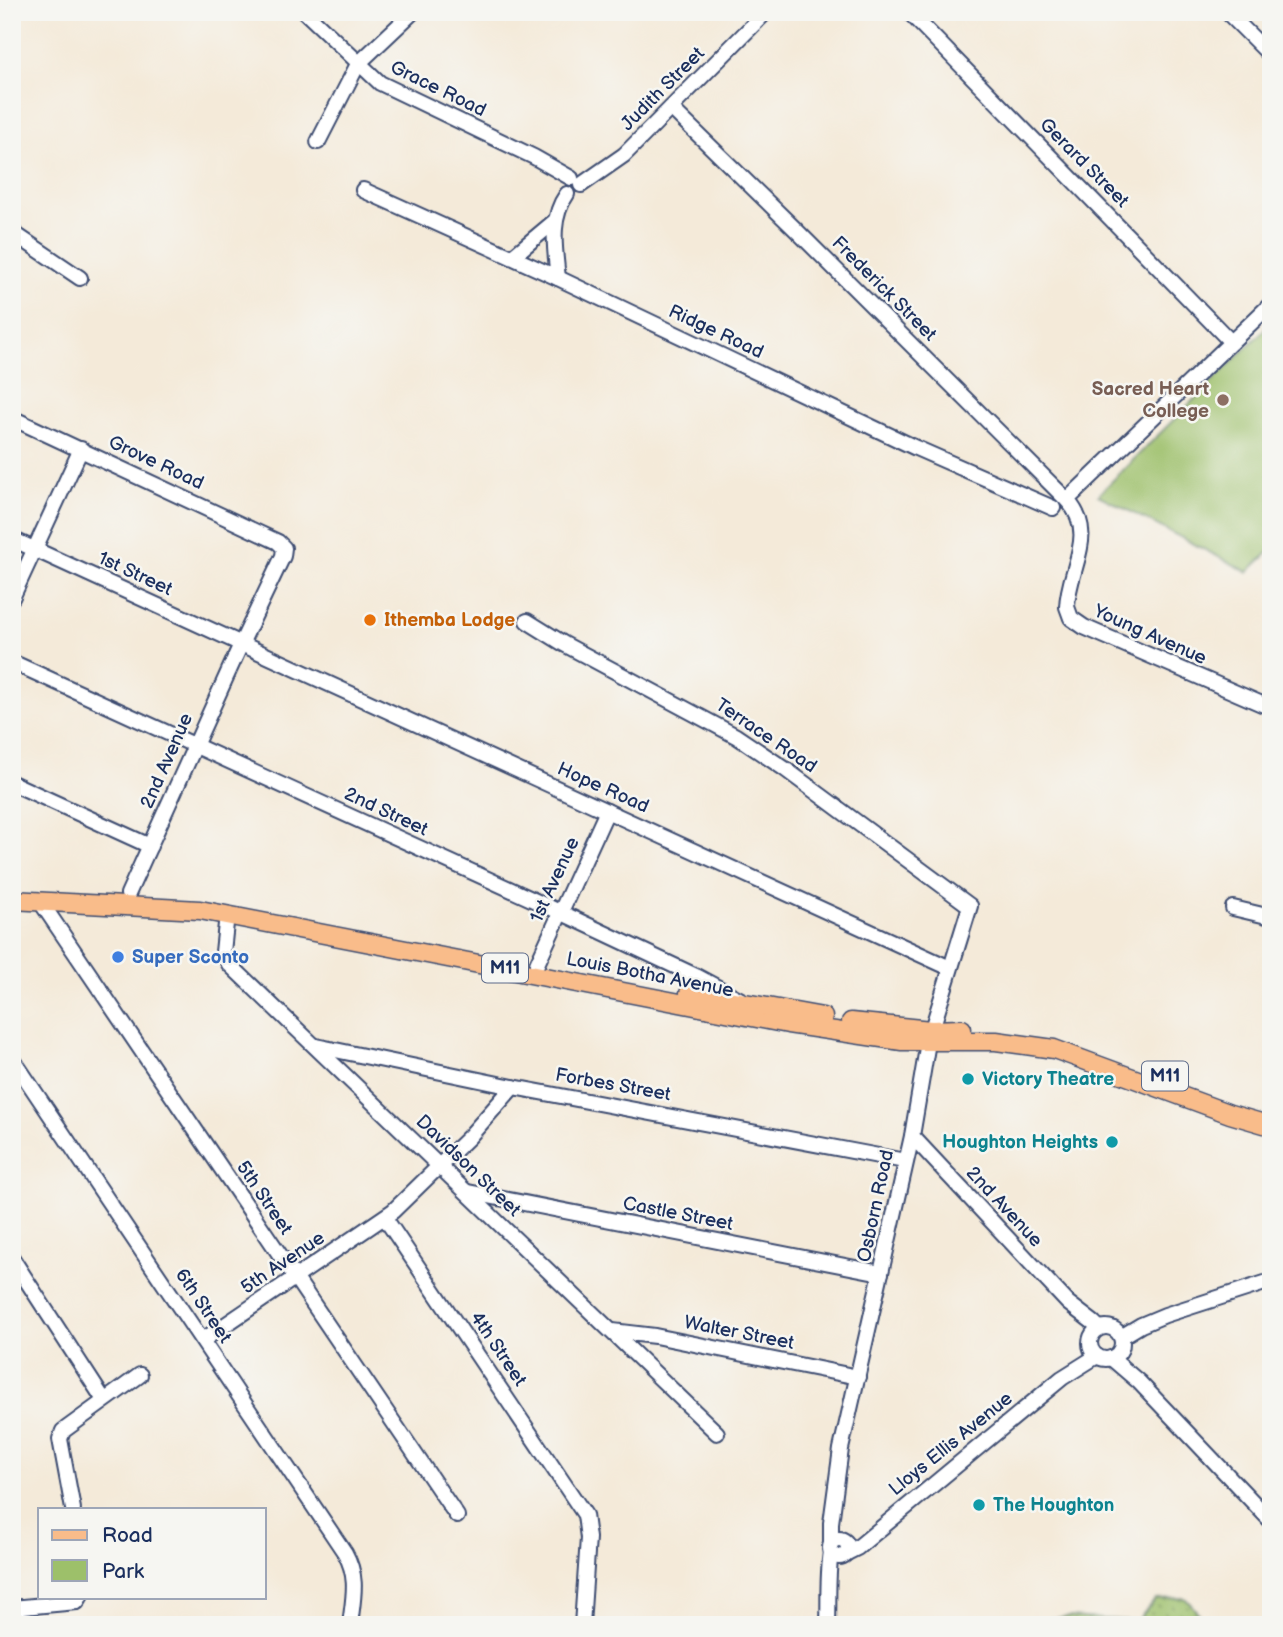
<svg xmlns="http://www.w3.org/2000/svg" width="1283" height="1637" viewBox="0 0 1283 1637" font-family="'Balsamiq Sans',sans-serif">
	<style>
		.grass { fill: url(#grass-dots); stroke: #5c7864; stroke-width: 2 }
		.green { fill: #9dc06a; stroke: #5c7864; stroke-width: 2 }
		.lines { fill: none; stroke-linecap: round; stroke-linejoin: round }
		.minor-casing { stroke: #3c4b70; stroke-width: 18 }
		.major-casing { stroke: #3c4b70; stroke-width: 21 }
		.minor { stroke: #fff; stroke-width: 14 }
		.major { stroke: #f9bc8a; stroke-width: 18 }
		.education-dot { fill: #8d6e63; stroke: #f6f6f2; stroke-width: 2.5 }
		.food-dot { fill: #e8710a; stroke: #f6f6f2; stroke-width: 2.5 }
		.shop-dot { fill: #3f7fe0; stroke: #f6f6f2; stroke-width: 2.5 }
		.culture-dot { fill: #0f9aa8; stroke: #f6f6f2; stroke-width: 2.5 }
		.labels { text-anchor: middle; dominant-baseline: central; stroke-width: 5; stroke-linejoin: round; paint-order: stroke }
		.shield { fill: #f6f6f2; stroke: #5d6b8a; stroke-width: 2 }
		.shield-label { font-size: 18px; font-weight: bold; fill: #1b2f5e }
		.street-label { font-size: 19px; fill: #1b2f5e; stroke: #f6f6f2 }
		.education-label { font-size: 19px; font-weight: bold; fill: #785e54; stroke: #f6f6f2; text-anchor: end }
		.food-label { font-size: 19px; font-weight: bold; fill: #c56008; stroke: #f6f6f2; text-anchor: start }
		.shop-label { font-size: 19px; font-weight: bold; fill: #366cbe; stroke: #f6f6f2; text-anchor: start }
		.culture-label { font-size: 19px; font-weight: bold; fill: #0d838f; stroke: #f6f6f2; text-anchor: start }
	</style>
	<defs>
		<pattern id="grass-dots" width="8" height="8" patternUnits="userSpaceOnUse" patternTransform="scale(1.75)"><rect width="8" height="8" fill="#9dc06a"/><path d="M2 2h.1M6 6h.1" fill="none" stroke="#7f9c5a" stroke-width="1.8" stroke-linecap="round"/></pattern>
	</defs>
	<rect width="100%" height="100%" fill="#f6f6f2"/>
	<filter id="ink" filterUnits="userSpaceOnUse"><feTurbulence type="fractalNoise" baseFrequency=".0143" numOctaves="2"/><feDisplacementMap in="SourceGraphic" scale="14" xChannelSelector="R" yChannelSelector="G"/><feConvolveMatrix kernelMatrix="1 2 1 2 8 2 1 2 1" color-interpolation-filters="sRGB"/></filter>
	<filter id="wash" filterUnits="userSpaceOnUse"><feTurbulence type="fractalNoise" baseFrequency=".00686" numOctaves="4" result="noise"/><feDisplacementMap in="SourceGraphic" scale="28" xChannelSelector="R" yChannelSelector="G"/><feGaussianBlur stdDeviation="1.57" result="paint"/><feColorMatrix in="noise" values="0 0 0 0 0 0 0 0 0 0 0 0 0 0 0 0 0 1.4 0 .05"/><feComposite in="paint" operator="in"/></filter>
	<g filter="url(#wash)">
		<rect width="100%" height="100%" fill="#f4ead9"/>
		<!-- grass -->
		<polygon class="grass" points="1185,1598 1209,1625 1019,1625 1024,1621 1067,1617 1137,1621 1156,1599"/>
		<!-- green -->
		<polygon class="green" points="1271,323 1271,550 1248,572 1098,495"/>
	</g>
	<g filter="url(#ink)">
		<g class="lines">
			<!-- minor casing -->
			<g class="minor-casing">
				<g id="minor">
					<polyline points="305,12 380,83 534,157 571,178"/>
					<polyline points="909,12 1231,342"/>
					<polyline points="1227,12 1271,56"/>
					<polyline points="671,108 794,228 1067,500"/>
					<polyline points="318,142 358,64 413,12"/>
					<polyline points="581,185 624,155 766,12"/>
					<polyline points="363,190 558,278 916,448 1053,508"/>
					<polyline points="12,232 80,278"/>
					<polyline points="512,257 555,221"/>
					<path d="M558 278C555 249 549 219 567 194"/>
					<path d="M1271 304 1067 500C1099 535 1068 568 1067 607L1071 618 1084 627 1271 708"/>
					<polyline points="12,418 278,542 284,548 283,556 241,644 128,894"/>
					<polyline points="12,539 950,968"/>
					<polyline points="12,598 81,449"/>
					<polyline points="527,621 564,644 736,736 785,769 970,906 928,1042 912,1136 841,1449 831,1523 831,1542"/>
					<polyline points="12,662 562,913 696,976 741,1000"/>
					<polyline points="12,783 150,846"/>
					<polyline points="40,901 457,1516"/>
					<polyline points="1233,908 1271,917"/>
					<polyline points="227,914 223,952 229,964 717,1433"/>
					<polyline points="537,964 607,811"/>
					<polyline points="316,1046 513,1087 905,1161"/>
					<path d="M12 1058 345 1553C359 1578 353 1598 350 1625"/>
					<polyline points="912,1136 1068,1303 1094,1323 1099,1328"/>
					<polyline points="468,1192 881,1273"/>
					<polyline points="385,1218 585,1515 588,1538 582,1625"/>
					<polyline points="12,1258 104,1400"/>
					<circle cx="1106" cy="1343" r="16"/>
					<polyline points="612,1331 655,1336 858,1377"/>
					<polyline points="1121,1337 1141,1325 1165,1315 1271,1281"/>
					<polyline points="203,1340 393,1211 469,1137 513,1087"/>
					<polyline points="1111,1358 1139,1382 1271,1521"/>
					<polyline points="73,1509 60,1439 63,1431 140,1375"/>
					<circle cx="839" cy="1548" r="9"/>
					<polyline points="847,1553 857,1548 1062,1378 1097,1356"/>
					<polyline points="12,1608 77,1602 80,1597"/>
					<path d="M828 1625C829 1600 827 1577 831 1552"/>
				</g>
			</g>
			<!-- major casing -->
			<g class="major-casing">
				<g id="major">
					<polyline points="12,900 200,910 788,1024 902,1041 996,1041 1054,1049 1230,1114 1271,1126"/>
					<polyline points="689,993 823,1017"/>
					<polyline points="851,1022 931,1030 962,1029"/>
				</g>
			</g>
			<!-- minor -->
			<use href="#minor" class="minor"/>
			<!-- major -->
			<use href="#major" class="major"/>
		</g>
	</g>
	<!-- markers -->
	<circle class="education-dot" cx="1223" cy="400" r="7"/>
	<circle class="food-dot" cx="370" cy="620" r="7"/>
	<circle class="shop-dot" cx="118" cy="957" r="7"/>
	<g class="culture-dot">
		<circle cx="968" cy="1079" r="7"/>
		<circle cx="1112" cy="1142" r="7"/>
		<circle cx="979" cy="1505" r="7"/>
	</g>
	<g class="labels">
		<!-- shield labels -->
		<g class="shield">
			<rect x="482" y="953.5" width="46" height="29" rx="5"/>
			<rect x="1142" y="1061.5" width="46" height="29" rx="5"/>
		</g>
		<g class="shield-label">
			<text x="505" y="968">M11</text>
			<text x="1165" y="1076">M11</text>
		</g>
		<!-- street labels -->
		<g class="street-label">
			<text transform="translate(438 89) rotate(26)">Grace Road</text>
			<text transform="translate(663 89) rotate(-45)">Judith Street</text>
			<text transform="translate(1084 163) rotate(45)">Gerard Street</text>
			<text transform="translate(884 289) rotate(45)">Frederick Street</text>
			<text transform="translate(716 332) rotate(25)">Ridge Road</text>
			<text transform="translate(156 463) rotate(25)">Grove Road</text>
			<text transform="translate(135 574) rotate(25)">1st Street</text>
			<text transform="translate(1150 635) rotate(24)">Young Avenue</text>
			<text transform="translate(766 736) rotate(34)">Terrace Road</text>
			<text transform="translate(167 761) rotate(-66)">2nd Avenue</text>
			<text transform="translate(603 788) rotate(24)">Hope Road</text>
			<text transform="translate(386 812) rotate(25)">2nd Street</text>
			<text transform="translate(555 880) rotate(-65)">1st Avenue</text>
			<text transform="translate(650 975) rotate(11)">Louis Botha Avenue</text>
			<text transform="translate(613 1085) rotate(10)">Forbes Street</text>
			<text transform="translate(468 1166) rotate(44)">Davidson Street</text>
			<text transform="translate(264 1198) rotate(56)">5th Street</text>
			<text transform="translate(876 1206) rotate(-78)">Osborn Road</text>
			<text transform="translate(1004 1207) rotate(47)">2nd Avenue</text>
			<text transform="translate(678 1214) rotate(11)">Castle Street</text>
			<text transform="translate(283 1263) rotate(-34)">5th Avenue</text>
			<text transform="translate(203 1306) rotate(56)">6th Street</text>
			<text transform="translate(739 1333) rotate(11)">Walter Street</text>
			<text transform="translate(498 1349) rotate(56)">4th Street</text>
			<text transform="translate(951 1444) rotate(-39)">Lloys Ellis Avenue</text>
		</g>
		<!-- education labels -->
		<g class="education-label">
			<text x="1209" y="389">Sacred Heart<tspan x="1209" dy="22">College</tspan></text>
		</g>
		<!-- food labels -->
		<g class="food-label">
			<text x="384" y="620">Ithemba Lodge</text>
		</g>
		<!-- shop labels -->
		<g class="shop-label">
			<text x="132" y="957">Super Sconto</text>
		</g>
		<!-- culture labels -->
		<g class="culture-label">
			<text x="982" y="1079">Victory Theatre</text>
			<text x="1098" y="1142" text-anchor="end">Houghton Heights</text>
			<text x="993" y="1505">The Houghton</text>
		</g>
	</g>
	<!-- margin -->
	<rect width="1283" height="1637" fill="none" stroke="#f6f6f2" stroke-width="42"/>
	<!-- legend -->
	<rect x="38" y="1508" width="228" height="91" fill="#f6f6f2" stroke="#9ea6b7" stroke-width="2"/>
	<rect x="52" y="1530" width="35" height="10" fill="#f9bc8a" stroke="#9ea6b7" stroke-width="2"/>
	<text x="102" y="1542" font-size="21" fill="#1b2f5e">Road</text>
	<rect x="52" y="1560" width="35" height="21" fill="#9dc06a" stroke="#9ea6b7" stroke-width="2"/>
	<text x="102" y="1578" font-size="21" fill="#1b2f5e">Park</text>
</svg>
